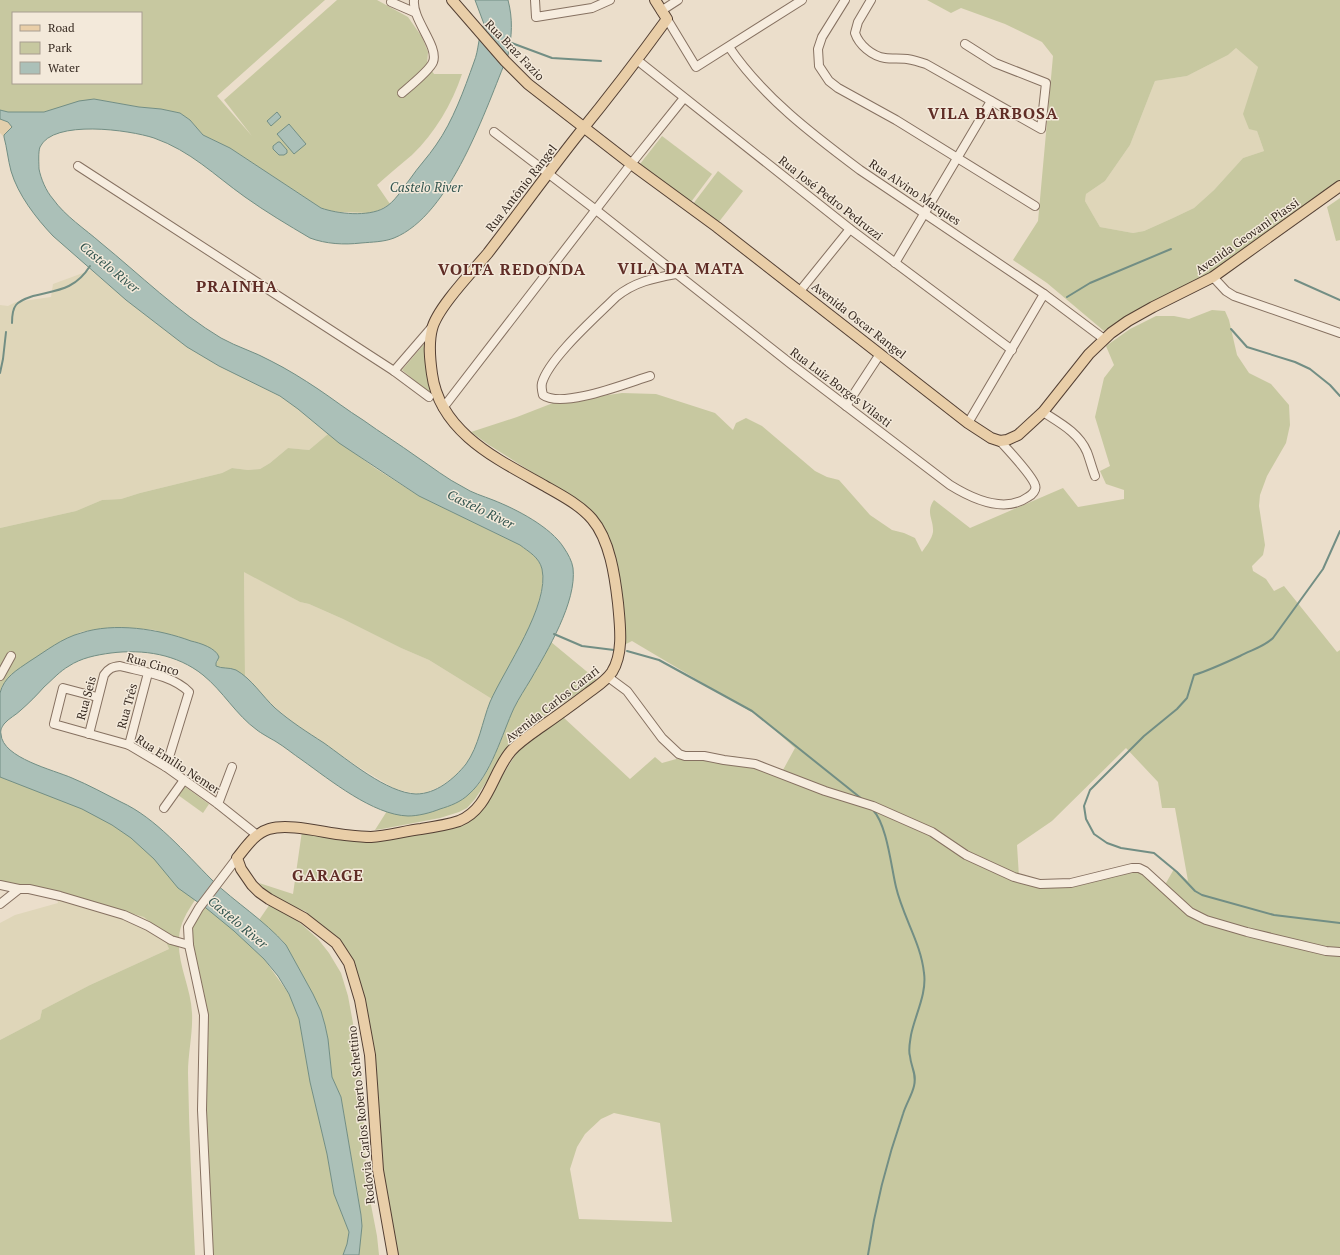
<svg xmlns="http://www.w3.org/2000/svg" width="1340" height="1255" viewBox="0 0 1340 1255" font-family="'PT Serif',serif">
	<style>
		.farmland { fill: #dfd6b9 }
		.green { fill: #c7c8a0; fill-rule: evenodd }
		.sand { fill: #e3cfac }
		.water { fill: #abc0b8; stroke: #728e84 }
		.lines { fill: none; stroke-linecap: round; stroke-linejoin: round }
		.stream { stroke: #728e84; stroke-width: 2 }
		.minor-casing { stroke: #867161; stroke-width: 10 }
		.major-casing { stroke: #544034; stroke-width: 12 }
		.minor { stroke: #f6ecde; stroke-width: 8 }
		.major { stroke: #e9cea8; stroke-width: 10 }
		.labels { text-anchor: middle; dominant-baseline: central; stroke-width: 3; stroke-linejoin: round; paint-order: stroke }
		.street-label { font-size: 12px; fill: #382b22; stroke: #f3e9da }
		.water-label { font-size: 13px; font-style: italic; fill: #345650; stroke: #f3e9da }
		.district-label { font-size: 16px; font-weight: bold; letter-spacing: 1px; fill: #602d26; stroke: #f3e9da }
	</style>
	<rect width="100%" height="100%" fill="#ebdecb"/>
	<!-- farmland -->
	<g class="farmland">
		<polygon points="1236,48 1258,67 1244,114 1257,131 1264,151 1243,158 1214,190 1194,208 1173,218 1144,231 1133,233 1100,227 1085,201 1086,194 1105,181 1130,145 1155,81 1187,76 1228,55"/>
		<polygon points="91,270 126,300 187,347 219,366 280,396 298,409 328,434 309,450 288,448 270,463 260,469 248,470 232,468 222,473 140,493 121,499 102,500 76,511 0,528 0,305 8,306 16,302 51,297 53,284"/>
		<polygon points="244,571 300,602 309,604 343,619 401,648 429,660 492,699 474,751 467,762 456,776 439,787 427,792 417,794 395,789 357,766 299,727 271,704 245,678"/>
		<polygon points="56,895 80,899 145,917 162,932 169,949 90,985 42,1010 40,1019 0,1040 0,923 15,915 58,903"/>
	</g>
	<!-- green -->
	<g class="green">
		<path d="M0 0H325L217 96 252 136 224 100 337 0H377L408 17 422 37 428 52 427 64 434 74H462C452 104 435 133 412 155 400 165 388 175 377 185L390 204 376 212 369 213 341 212 329 211 321 208 230 148 203 135 190 120 180 113 161 109 139 107 94 99 44 112H8L0 110ZM13 13H141V83H13Z"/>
		<path d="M927 0H1340V184L1213 272 1133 313 1104 331 1047 283 1013 260 1038 221 1053 56 1042 42 1005 24 961 8 951 13ZM1236 48 1258 67 1243 114 1249 129 1257 131 1264 151 1243 158 1214 190 1194 208 1173 218 1144 231 1133 233 1100 227 1085 201 1086 194 1105 181 1130 145 1155 81 1187 76 1228 55Z"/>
		<polygon points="662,136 712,174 691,202 640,164"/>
		<polygon points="718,171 743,191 718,223 693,204"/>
		<polygon points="1340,198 1340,240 1336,241 1327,207"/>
		<path d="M1212 310 1225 311 1229 320 1237 355 1249 373 1271 384 1289 405 1290 425 1286 443 1267 476 1260 495 1259 506 1265 545 1263 555 1252 566 1253 571 1266 579 1274 591 1284 586 1337 652 1340 650V1255H388L377 1137 357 977 330 933 305 911 284 903 265 890 259 883 293 894 302 831 413 834 483 806 516 754 523 746 563 717 630 779 655 757 662 763 687 756H733L783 770 795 748 760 717 632 641 624 645 608 536 552 485 489 445 471 432 517 417 553 403 622 393 656 394 715 413 733 430 736 423 746 418 762 426 815 471 827 477 839 480 870 515 892 530 904 533 915 538 922 552C926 546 932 539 933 532 934 519 925 513 934 500L970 528 1063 488 1078 507 1124 499V490L1106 484 1100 471 1110 466 1095 417 1104 378 1114 365 1106 346 1130 329 1156 316H1174L1189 319ZM1126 748 1158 782 1162 808H1175L1188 881 1174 869 1162 890 1135 865 1057 884 1019 877 1017 845 1052 821ZM614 1113 660 1123 672 1222 579 1219 570 1169 577 1147 585 1134 601 1119Z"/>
		<polygon points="425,343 425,355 432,395 402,370"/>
		<path d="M328 434 375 468 419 496 520 545C529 552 539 557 542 569 549 602 508 669 492 699L429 660 401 648 343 619 309 604 300 602 244 572 245 678C233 667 232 670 218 667L215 665 218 661 155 630 126 628 99 629 81 632 59 643 2 686 0 693V528L76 511 102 500 121 499 140 493 222 473 232 468 248 470 260 469 270 463 288 448 309 450Z"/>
		<path d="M551 642 597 680 524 730 515 738 507 747 487 781 475 799 467 808 459 812 440 818 382 829 375 830 387 811C414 821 434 812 457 799 466 794 475 790 481 781 496 759 503 730 515 706 527 684 540 664 551 642Z"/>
		<path d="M0 777C44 793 93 808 131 838 154 856 174 879 195 900 187 912 180 923 179 938 177 964 191 987 192 1013 193 1033 188 1053 188 1073 189 1134 192 1194 195 1255H0V1040L40 1019 42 1010 90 985 169 949 162 932 144 917 80 899 0 884Z"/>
		<polygon points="184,786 209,804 203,813 178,795"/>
		<polygon points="270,904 299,922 318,939 329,953 341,973 348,996 355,1034 361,1079 367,1184 377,1236 379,1255 359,1255 362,1220 341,1097 332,1077 328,1039 325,1025 321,1011 309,987 286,945 281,939 259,920"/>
		<polygon points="204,906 237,933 264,959 289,994 294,1006 299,1019 310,1082 327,1154 334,1194 349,1232 347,1244 343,1255 206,1255 203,1020 194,963 191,932 192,926"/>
	</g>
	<!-- sand -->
	<polygon class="sand" points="0,119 8,122 12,127 4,135 4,137 0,133"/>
	<!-- water -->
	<g class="water">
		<path d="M475 0H508C513 19 512 36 508 55 486 108 451 215 394 238 384 242 372 242 361 243 344 245 326 244 310 238 288 225 266 212 245 197 214 175 191 151 154 138 130 130 53 119 40 147 38 152 39 164 39 169 41 179 46 191 53 199 65 216 85 229 101 243 139 274 179 313 221 338 237 347 255 352 271 361 287 369 303 379 318 389 333 399 347 410 363 420 381 433 399 444 417 457 432 467 447 479 463 487 472 493 483 496 493 500 516 509 551 527 564 548 568 554 572 561 573 568 577 602 547 651 531 679 525 689 519 698 514 708 502 734 491 775 469 794 461 802 450 806 440 809 430 813 418 816 408 816 373 815 330 780 302 760 293 754 285 747 275 741 273 740 259 732 257 730 236 715 223 691 203 675 177 654 143 649 111 653 96 655 81 658 69 666 60 671 52 680 44 687 37 695 29 703 21 710 16 715 9 718 4 724 2 727 0 730 1 734 2 758 54 770 72 778 89 785 105 794 121 802 156 818 185 853 212 880 236 903 264 920 286 945L313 994 321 1011 325 1025 328 1039 332 1077 341 1097 361 1215 362 1226 359 1255H343L347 1244 349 1232 334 1194 327 1154 310 1082 299 1019 289 994 278 976 264 959 234 931 206 908 178 888 154 859 131 838 112 825 82 809 0 777V693C4 677 17 670 30 661 46 651 62 638 81 633 114 622 159 629 191 641 200 643 216 648 219 657L216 663V666C222 669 229 667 236 670 252 679 262 696 275 708 291 722 307 732 324 743 348 760 387 793 416 794 436 794 454 779 466 764 479 746 482 722 490 702 505 668 550 605 542 569 539 557 529 552 520 545L419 496 339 443 298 409 280 396 219 366 187 347 126 300 53 236C36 218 18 195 11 171 8 160 7 148 4 137V135L12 127 8 122 0 119V110L8 112H44L79 101 94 99 139 107 161 109 180 113 190 120 203 135 230 148 321 208C338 214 368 217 384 208 395 202 402 189 410 179 418 167 428 157 436 145 453 121 464 90 474 62 479 50 478 36 484 24Z"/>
		<polygon points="277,112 281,117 271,126 267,121"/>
		<polygon points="289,124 306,144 294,154 277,134"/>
		<polygon points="278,142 280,142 287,150 287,153 284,155 279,155 273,149 273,146"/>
	</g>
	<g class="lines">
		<!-- stream -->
		<g class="stream">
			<polyline points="509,42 552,58 601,61"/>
			<polyline points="1295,280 1340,300"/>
			<polyline points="1067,297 1090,283 1171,249"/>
			<path d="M12 323C12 317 12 310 16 305 20 300 27 298 33 296 57 290 75 290 90 266"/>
			<polyline points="1231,329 1247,347 1295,362 1310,369 1330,385 1340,396"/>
			<polyline points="0,373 3,359 6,332"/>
			<path d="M1340 531 1323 569 1273 638C1264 647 1251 650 1240 656 1225 663 1210 670 1194 675L1187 698 1177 709 1144 736 1090 790 1084 806 1086 819 1094 834 1107 843 1121 848 1154 853 1177 872 1195 891 1202 895 1274 915 1340 923"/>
			<polyline points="554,634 582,646 614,650"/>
			<polyline points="627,651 659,660 752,711 862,799"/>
			<path d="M868 1255C875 1207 887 1160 903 1114 906 1104 912 1095 914 1086 917 1073 911 1068 910 1056 908 1050 910 1042 911 1035 915 1015 927 994 924 973 921 943 903 917 896 887 891 866 887 825 873 810"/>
		</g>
		<!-- minor casing -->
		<g class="minor-casing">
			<g id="minor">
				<polyline points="535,0 536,17 592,8 610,0"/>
				<polyline points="845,0 822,37 818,49 819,66 829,81 838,88 896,120 1035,206"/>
				<path d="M871 0 858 22 855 33C859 45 872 56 885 58 892 59 900 58 907 59 913 60 920 62 926 64L1041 129 1046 83 995 63 965 44"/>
				<polyline points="391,2 414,12"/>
				<polyline points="661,11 678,0"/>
				<polyline points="667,19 696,67 802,0"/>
				<path d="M729 47C763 97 812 134 860 170L1044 294 1104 339"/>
				<polyline points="637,60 850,229 1012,350"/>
				<path d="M402 93C409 87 430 70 433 62 439 46 412 20 414 0"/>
				<path d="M494 132 596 210 791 364 950 485C971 498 1004 514 1028 497 1032 495 1037 490 1035 485 1032 475 1008 450 1000 441"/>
				<polyline points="78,166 394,371 429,397"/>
				<polyline points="895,263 991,101"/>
				<polyline points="1213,277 1226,291 1234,296 1340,333"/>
				<polyline points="800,291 850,229"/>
				<polyline points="394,371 432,327"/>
				<path d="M650 376C627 383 562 409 543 395 542 391 541 387 542 383 549 358 597 316 616 297 634 282 654 278 676 274"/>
				<polyline points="846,406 880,354"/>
				<polyline points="443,408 631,164 684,98"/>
				<path d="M1043 412C1060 423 1079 433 1087 452 1090 460 1092 468 1095 476"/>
				<polyline points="968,423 1044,294"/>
				<polyline points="0,676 11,656"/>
				<polyline points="608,677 627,691 662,738 679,754 685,756 704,756 724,760 755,764 825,791 873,806 932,832 966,855 1014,877 1040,884 1071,883 1132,868 1139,868 1145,871 1190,912 1206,920 1247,932 1326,951 1340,952"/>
				<polyline points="97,697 63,688 54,724 129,745 166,767 218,804 257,835"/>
				<path d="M89 734 104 675C109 668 112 667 120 666 143 672 172 675 189 692L166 767"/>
				<polyline points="129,745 148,673"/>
				<polyline points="218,804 232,767"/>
				<polyline points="164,808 184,780"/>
				<polyline points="0,885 19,889"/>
				<polyline points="0,904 19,889 29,889 60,896 124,915 148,926 171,940 189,945"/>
				<polyline points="209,1255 202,1110 204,1015 189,945 188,927 199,908 237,858"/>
			</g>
		</g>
		<!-- major casing -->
		<g class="major-casing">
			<g id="major">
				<polyline points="452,0 505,61 528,84 631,164 717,227 968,423 991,438 1000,441 1007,440 1018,435 1043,412 1089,354 1111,333 1128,321 1153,307 1213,277 1340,186"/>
				<path d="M393 1255 378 1170 370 1055 360 1000 349 963 336 943 304 918 269 899 259 892 252 885 241 869 237 858C246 847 255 833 269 829 290 823 324 833 345 835 354 836 362 837 371 837 387 836 405 831 421 829 434 827 447 825 459 821 489 809 492 773 511 751 519 742 531 734 541 727 557 716 572 705 588 693 596 687 606 681 612 672 624 653 620 625 618 603 615 577 610 540 592 519 580 505 561 495 545 486 499 460 440 433 432 374 430 360 428 344 432 329 437 308 473 271 488 253 518 214 547 174 577 136 608 98 638 59 667 19L655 0"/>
			</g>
		</g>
		<!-- minor -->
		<use href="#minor" class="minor"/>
		<!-- major -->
		<use href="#major" class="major"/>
	</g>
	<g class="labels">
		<!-- street labels -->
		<g class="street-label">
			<text transform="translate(515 50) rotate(46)">Rua Braz Fazio</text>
			<text transform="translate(521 188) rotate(-52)">Rua Antônio Rangel</text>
			<text transform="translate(915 192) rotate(34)">Rua Alvino Marques</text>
			<text transform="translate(831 198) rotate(38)">Rua José Pedro Pedruzzi</text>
			<text transform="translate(1247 236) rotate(-35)">Avenida Geovani Piassi</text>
			<text transform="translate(859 320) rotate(38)">Avenida Oscar Rangel</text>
			<text transform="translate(841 387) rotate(37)">Rua Luiz Borges Vilasti</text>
			<text transform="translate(153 664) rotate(16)">Rua Cinco</text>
			<text transform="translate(86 698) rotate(-75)">Rua Seis</text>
			<text transform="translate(552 704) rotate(-38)">Avenida Carlos Carari</text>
			<text transform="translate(127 706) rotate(-75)">Rua Três</text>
			<text transform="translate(178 764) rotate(33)">Rua Emilio Nemer</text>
			<text transform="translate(361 1115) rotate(-96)">Rodovia Carlos Roberto Schettino</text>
		</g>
		<!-- water labels -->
		<g class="water-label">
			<text x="426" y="187">Castelo River</text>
			<text transform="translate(110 267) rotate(39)">Castelo River</text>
			<text transform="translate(481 509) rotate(26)">Castelo River</text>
			<text transform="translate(238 922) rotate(40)">Castelo River</text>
		</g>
		<!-- district labels -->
		<g class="district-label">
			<text x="993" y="113">VILA BARBOSA</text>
			<text x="681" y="268">VILA DA MATA</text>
			<text x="512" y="269">VOLTA REDONDA</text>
			<text x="237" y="286">PRAINHA</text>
			<text x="328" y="875">GARAGE</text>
		</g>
	</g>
	<!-- legend -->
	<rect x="12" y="12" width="130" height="72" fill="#f3e9da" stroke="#a89d90"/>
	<rect x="20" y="25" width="20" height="6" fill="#e9cea8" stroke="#a89d90"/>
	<text x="48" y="32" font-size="12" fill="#382b22">Road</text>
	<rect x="20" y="42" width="20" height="12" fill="#c7c8a0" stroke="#a89d90"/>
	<text x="48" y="52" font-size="12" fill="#382b22">Park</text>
	<rect x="20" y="62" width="20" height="12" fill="#abc0b8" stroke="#a89d90"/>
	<text x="48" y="72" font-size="12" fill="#382b22">Water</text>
</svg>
